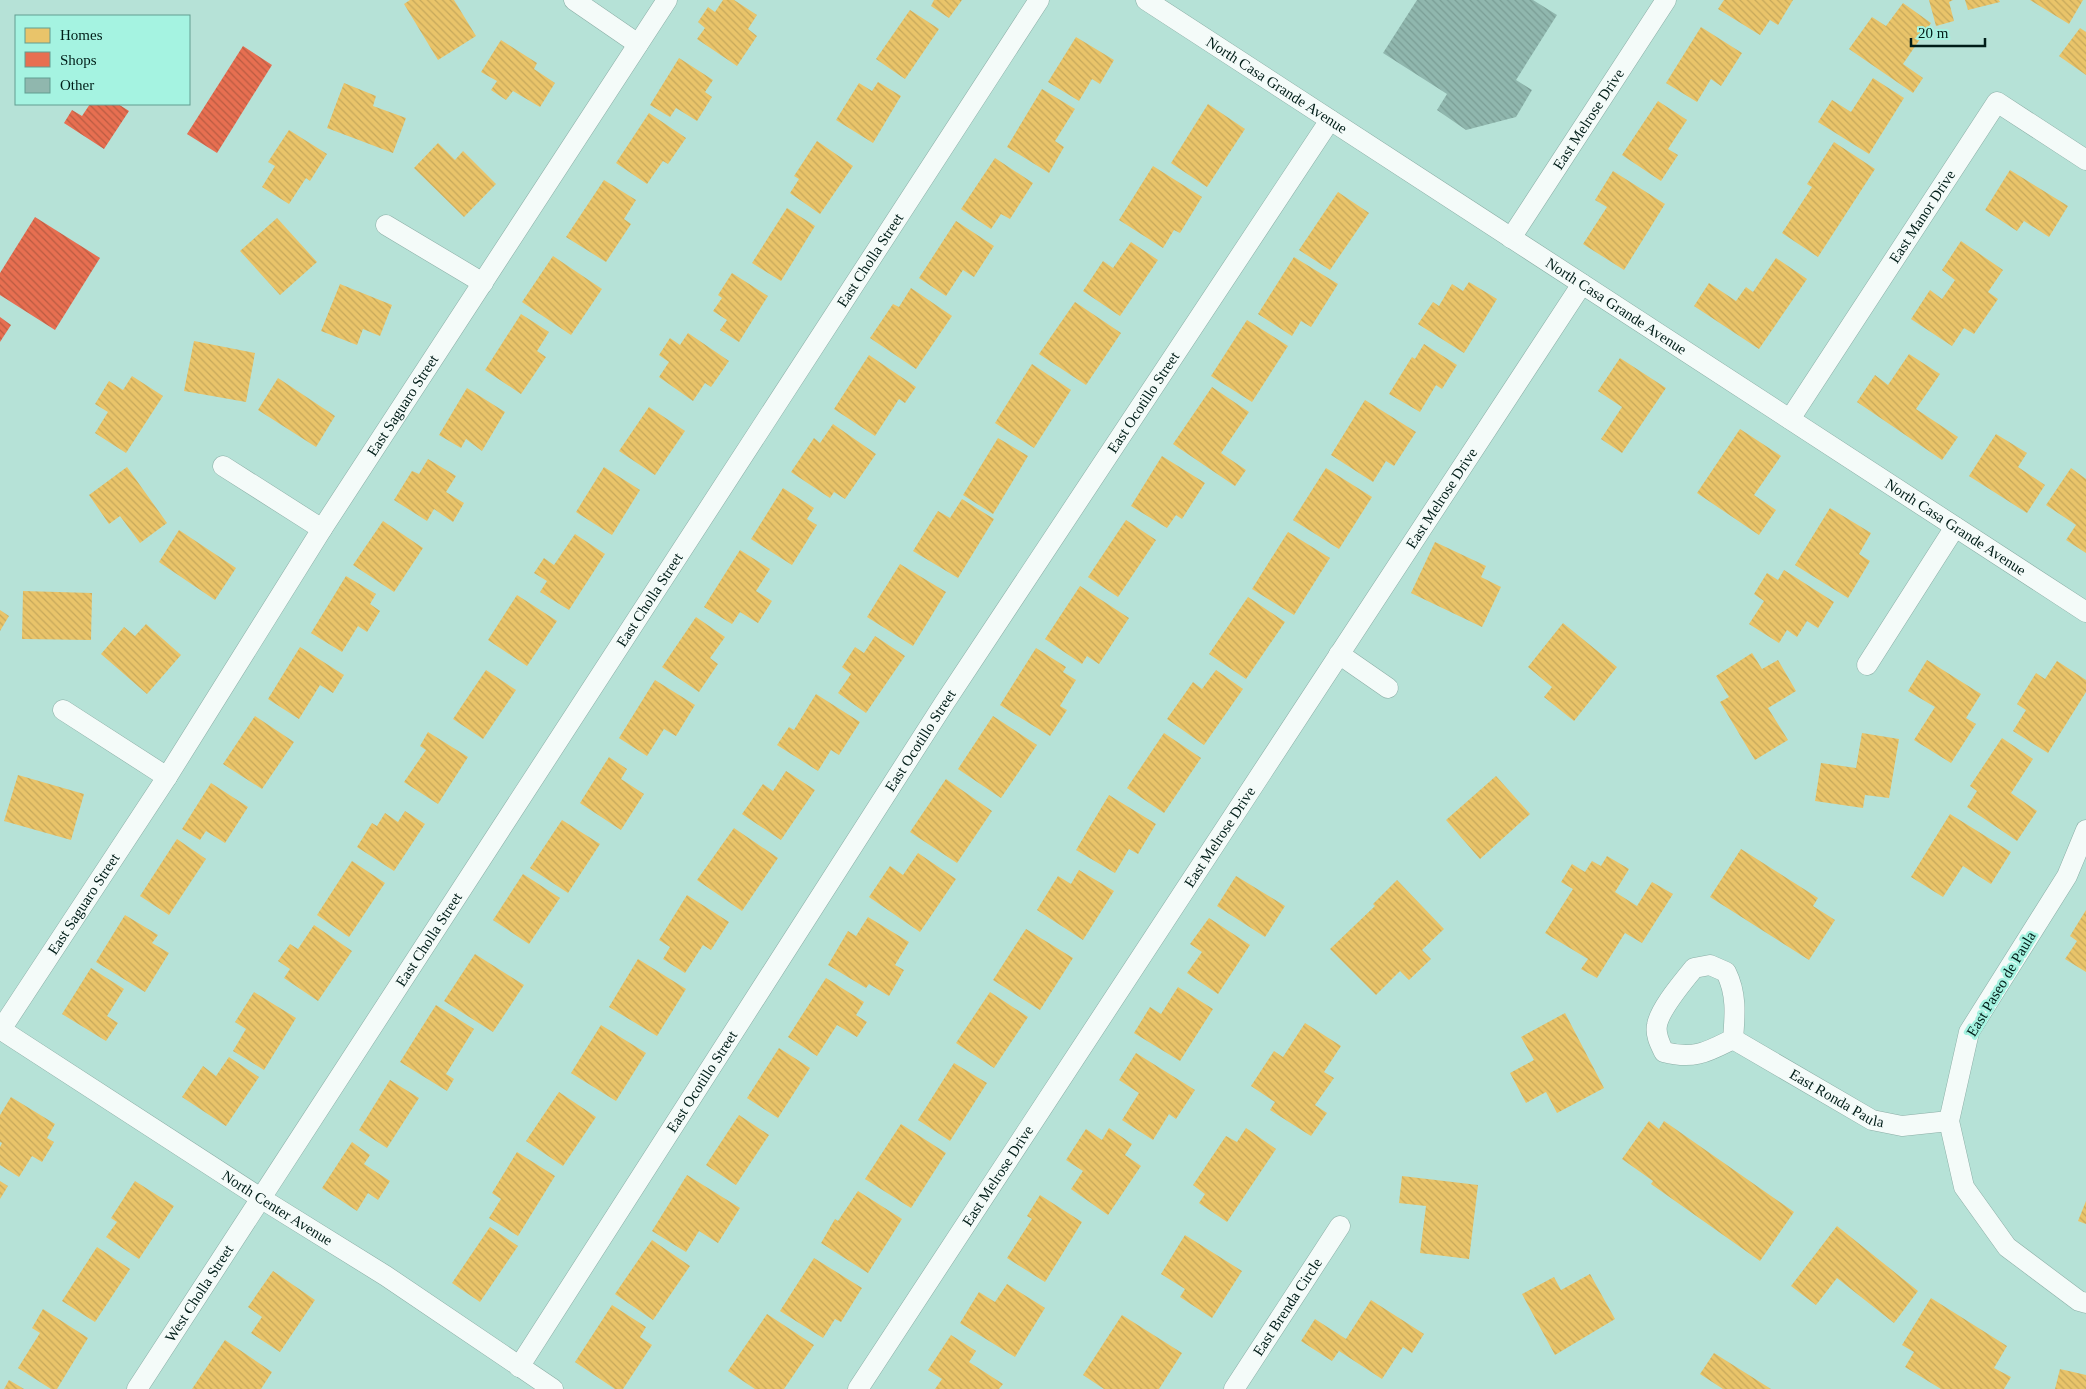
<svg xmlns="http://www.w3.org/2000/svg" width="2086" height="1389" viewBox="0 0 2086 1389" font-family="Georgia,serif">
	<style>
		.homes { fill: url(#homes-back-hatch) }
		.shops { fill: url(#shops-back-hatch) }
		.building { fill: url(#building-back-hatch) }
		.lines { fill: none; stroke-linecap: round; stroke-linejoin: round }
		.minor-casing { stroke: #8baea6; stroke-width: 21 }
		.minor { stroke: #f4fbf9; stroke-width: 20 }
		.labels { text-anchor: middle; dominant-baseline: central; stroke-width: 5; stroke-linejoin: round; paint-order: stroke }
		.street-label { font-size: 15px; fill: #001d18; stroke: #a5f3e1 }
	</style>
	<defs>
		<pattern id="homes-back-hatch" width="6" height="6" patternUnits="userSpaceOnUse" patternTransform="scale(1.25)"><rect width="6" height="6" fill="#e9c46a"/><path d="M-1 5l2 2M0 0l6 6M5-1l2 2" fill="none" stroke="#c6a85b"/></pattern>
		<pattern id="shops-back-hatch" width="6" height="6" patternUnits="userSpaceOnUse" patternTransform="scale(1.25)"><rect width="6" height="6" fill="#e76f51"/><path d="M-1 5l2 2M0 0l6 6M5-1l2 2" fill="none" stroke="#b95b42"/></pattern>
		<pattern id="building-back-hatch" width="6" height="6" patternUnits="userSpaceOnUse" patternTransform="scale(1.25)"><rect width="6" height="6" fill="#90b7ae"/><path d="M-1 5l2 2M0 0l6 6M5-1l2 2" fill="none" stroke="#7a9d95"/></pattern>
	</defs>
	<rect width="100%" height="100%" fill="#b6e2d7"/>
	<!-- homes -->
	<g class="homes">
		<polygon points="410,0 454,0 476,36 438,60 404,4"/>
		<polygon points="723,0 734,0 757,15 748,29 757,36 737,66 697,39 705,28 698,22 708,7 715,12"/>
		<polygon points="934,0 962,0 949,18 931,6"/>
		<polygon points="1724,0 1793,0 1778,25 1770,20 1760,35 1718,9"/>
		<polygon points="1929,0 1953,0 1949,2 1954,21 1936,26"/>
		<polygon points="1965,0 1999,0 2000,2 1968,10"/>
		<polygon points="2030,0 2083,0 2069,24"/>
		<polygon points="1903,3 1931,23 1903,64 1923,78 1913,93 1849,49 1872,17 1886,26"/>
		<polygon points="910,10 939,29 905,79 876,59"/>
		<polygon points="1701,27 1742,53 1721,86 1711,79 1697,102 1666,83"/>
		<polygon points="2080,28 2086,32 2086,75 2059,56"/>
		<polygon points="1076,37 1114,60 1100,84 1092,79 1079,101 1048,82"/>
		<polygon points="501,40 537,63 534,69 555,83 540,107 513,91 506,100 491,90 497,81 481,72"/>
		<polygon points="679,58 713,80 705,92 712,97 697,121 676,108 670,117 650,105"/>
		<polygon points="1873,78 1904,98 1869,154 1818,122 1832,100 1851,112"/>
		<polygon points="878,82 901,96 873,143 836,120 859,83 872,91"/>
		<polygon points="344,83 376,96 373,106 406,118 393,153 327,128"/>
		<polygon points="1042,89 1075,109 1055,141 1064,147 1049,173 1007,147"/>
		<polygon points="1658,101 1687,120 1668,149 1678,155 1661,181 1622,155"/>
		<polygon points="1208,104 1245,129 1207,187 1171,163"/>
		<polygon points="649,113 686,138 668,164 663,161 647,184 616,163"/>
		<polygon points="289,130 327,154 310,181 306,178 289,204 262,187 275,166 268,162"/>
		<polygon points="817,141 853,166 820,214 790,193 799,179 794,176"/>
		<polygon points="1834,142 1875,169 1818,257 1782,233 1812,187 1807,184"/>
		<polygon points="438,143 455,160 463,151 496,184 464,217 414,168"/>
		<polygon points="995,158 1033,183 1010,219 1001,214 991,229 961,209"/>
		<polygon points="1153,166 1202,197 1180,233 1174,230 1163,248 1119,220"/>
		<polygon points="2010,170 2068,206 2049,237 2024,221 2017,231 1985,210"/>
		<polygon points="1613,171 1665,204 1624,270 1583,244 1607,207 1595,200"/>
		<polygon points="604,180 636,200 624,219 631,224 606,262 566,237"/>
		<polygon points="1338,192 1369,213 1330,270 1299,250"/>
		<polygon points="787,208 815,226 781,281 752,263"/>
		<polygon points="277,218 317,262 280,295 240,251"/>
		<polygon points="956,221 994,246 974,277 963,270 946,296 919,278"/>
		<polygon points="1961,241 2003,270 1988,292 1998,299 1974,334 1964,328 1952,346 1911,319 1930,290 1942,299 1955,280 1942,270"/>
		<polygon points="1131,242 1158,260 1120,316 1083,291 1103,261 1113,268"/>
		<polygon points="553,256 602,289 571,335 522,302"/>
		<polygon points="1294,257 1338,284 1311,327 1301,321 1292,336 1258,314"/>
		<polygon points="1776,258 1807,279 1759,349 1694,306 1709,283 1736,301 1746,287 1753,292"/>
		<polygon points="732,273 768,296 739,342 720,330 727,320 713,311 722,298 718,295"/>
		<polygon points="1469,282 1497,299 1464,353 1418,324 1433,302 1439,306 1452,284 1463,291"/>
		<polygon points="340,284 392,305 380,336 363,329 357,345 321,331"/>
		<polygon points="911,288 952,316 916,369 870,338 893,304 899,307"/>
		<polygon points="1075,302 1121,333 1086,385 1039,354"/>
		<polygon points="521,314 549,332 537,351 546,357 521,394 485,370"/>
		<polygon points="1247,320 1288,346 1252,402 1211,376"/>
		<polygon points="688,333 729,361 711,387 705,383 693,401 659,377 669,362 659,355 670,338 680,345"/>
		<polygon points="194,341 255,353 246,402 184,391"/>
		<polygon points="1424,344 1457,365 1442,389 1436,385 1420,412 1389,394 1412,357 1415,359"/>
		<polygon points="1909,354 1940,374 1916,409 1958,437 1942,460 1857,402 1875,375 1888,385"/>
		<polygon points="869,355 916,387 905,403 899,399 875,436 834,409"/>
		<polygon points="1620,358 1666,388 1622,453 1601,439 1622,407 1598,391"/>
		<polygon points="1032,364 1071,390 1034,448 995,423"/>
		<polygon points="132,376 163,396 126,453 95,433 108,412 95,404 109,381 123,390"/>
		<polygon points="278,378 335,416 316,447 258,410"/>
		<polygon points="1212,387 1249,412 1221,453 1246,470 1235,486 1173,444"/>
		<polygon points="467,388 505,412 482,451 466,439 461,448 439,435"/>
		<polygon points="1365,400 1416,432 1394,466 1386,461 1373,482 1331,455"/>
		<polygon points="649,407 685,431 655,475 619,451"/>
		<polygon points="833,424 876,454 845,499 834,492 830,498 791,472 814,438 820,443"/>
		<polygon points="1740,429 1781,456 1754,495 1776,510 1759,535 1697,493"/>
		<polygon points="1996,434 2027,453 2018,467 2045,485 2027,513 1969,476"/>
		<polygon points="998,438 1028,456 993,514 963,495"/>
		<polygon points="1162,456 1205,483 1182,519 1176,515 1167,528 1131,506"/>
		<polygon points="428,459 456,476 446,492 464,503 453,522 434,509 427,521 394,500 412,471 419,474"/>
		<polygon points="127,467 167,523 140,543 120,516 109,524 89,495"/>
		<polygon points="604,467 640,490 612,535 576,512"/>
		<polygon points="1326,468 1372,497 1339,549 1293,520"/>
		<polygon points="2071,468 2086,479 2086,553 2066,540 2076,525 2046,505"/>
		<polygon points="783,488 814,508 807,519 817,525 792,565 751,539"/>
		<polygon points="962,499 994,519 958,578 913,551 938,511 950,518"/>
		<polygon points="1830,508 1871,533 1859,554 1870,561 1848,598 1795,565"/>
		<polygon points="1126,520 1156,540 1118,597 1088,577"/>
		<polygon points="383,521 423,548 394,592 353,565"/>
		<polygon points="179,530 236,568 215,600 159,562"/>
		<polygon points="1288,532 1330,558 1294,615 1252,589"/>
		<polygon points="575,534 605,554 569,610 540,592 547,581 534,573 544,558 554,565"/>
		<polygon points="1435,542 1486,566 1481,577 1501,587 1482,627 1411,593"/>
		<polygon points="740,550 770,569 756,591 772,601 758,623 740,612 732,624 704,607"/>
		<polygon points="900,564 946,592 913,646 867,617"/>
		<polygon points="1784,570 1834,602 1818,628 1807,621 1797,637 1787,630 1779,643 1749,624 1764,601 1754,594 1767,573 1778,580"/>
		<polygon points="346,576 376,594 370,604 380,611 367,632 358,626 342,652 311,633"/>
		<polygon points="1080,586 1129,618 1099,664 1087,656 1082,664 1045,639"/>
		<polygon points="23,591 92,593 91,640 22,639"/>
		<polygon points="517,595 557,621 527,666 488,640"/>
		<polygon points="1248,597 1285,622 1246,679 1209,654"/>
		<polygon points="0,610 9,616 0,631"/>
		<polygon points="696,617 725,637 710,658 718,664 699,692 662,667"/>
		<polygon points="1563,623 1617,667 1574,721 1544,697 1552,687 1528,667"/>
		<polygon points="146,624 181,655 147,694 101,654 124,627 135,636"/>
		<polygon points="875,636 905,656 866,713 838,693 851,674 842,667 855,647 864,653"/>
		<polygon points="300,647 344,675 333,693 320,685 299,719 268,699"/>
		<polygon points="1036,648 1066,667 1063,672 1076,680 1060,706 1067,710 1050,736 1000,705"/>
		<polygon points="1752,653 1762,669 1778,660 1796,691 1768,708 1788,740 1755,760 1720,702 1729,697 1716,676"/>
		<polygon points="1927,660 1981,694 1966,718 1976,724 1951,763 1914,740 1935,707 1908,691"/>
		<polygon points="2057,661 2086,680 2086,692 2048,753 2013,731 2026,710 2017,704 2036,673 2045,679"/>
		<polygon points="486,670 516,690 483,739 453,719"/>
		<polygon points="1216,670 1243,689 1204,745 1167,719 1193,682 1202,689"/>
		<polygon points="655,680 695,705 676,736 664,729 647,756 619,738"/>
		<polygon points="816,694 860,722 839,755 831,750 818,771 777,745 789,727 794,730"/>
		<polygon points="255,716 294,742 262,789 223,764"/>
		<polygon points="993,716 1037,745 1001,798 958,769"/>
		<polygon points="428,732 468,757 438,804 404,782 426,750 420,746"/>
		<polygon points="1164,733 1201,758 1164,813 1127,788"/>
		<polygon points="1862,733 1899,739 1889,798 1865,795 1863,808 1815,801 1821,763 1856,768"/>
		<polygon points="2002,738 2033,759 2011,793 2037,811 2017,841 1967,807 1977,791 1970,786"/>
		<polygon points="609,757 627,769 621,779 644,794 621,830 580,803"/>
		<polygon points="786,771 815,790 781,840 742,814 763,784 773,791"/>
		<polygon points="18,775 84,794 71,840 4,821"/>
		<polygon points="1496,776 1530,814 1480,859 1446,820"/>
		<polygon points="946,779 992,811 957,863 910,832"/>
		<polygon points="211,783 248,807 225,843 206,831 200,840 182,829"/>
		<polygon points="1109,795 1156,824 1138,854 1129,849 1115,873 1076,850"/>
		<polygon points="405,811 425,824 394,871 357,847 372,823 377,826 385,813 398,822"/>
		<polygon points="1950,814 2011,852 1991,884 1963,866 1943,897 1911,877"/>
		<polygon points="562,820 600,844 568,893 530,868"/>
		<polygon points="734,828 778,858 742,911 697,880"/>
		<polygon points="177,839 206,859 169,915 140,896"/>
		<polygon points="1741,849 1818,898 1813,906 1835,920 1809,960 1710,897"/>
		<polygon points="918,853 956,879 920,932 869,897 890,866 903,875"/>
		<polygon points="1607,856 1629,869 1615,892 1637,906 1652,882 1673,894 1642,943 1625,933 1597,978 1581,969 1588,959 1545,933 1573,889 1561,882 1572,864 1585,872 1592,861 1601,866"/>
		<polygon points="352,861 385,883 349,937 317,915"/>
		<polygon points="1079,870 1114,891 1083,940 1037,910 1058,876 1071,884"/>
		<polygon points="523,874 560,898 529,944 493,920"/>
		<polygon points="1236,876 1285,906 1265,937 1217,906"/>
		<polygon points="1397,880 1444,929 1422,950 1431,959 1409,980 1400,971 1376,995 1330,949 1375,906 1373,904"/>
		<polygon points="687,895 729,922 711,950 703,945 685,973 663,959 670,947 659,940"/>
		<polygon points="2086,910 2086,972 2065,959 2077,941 2070,936"/>
		<polygon points="125,915 158,935 152,943 169,953 145,992 96,962"/>
		<polygon points="868,917 909,942 895,965 904,970 889,996 869,984 866,988 828,965 848,931 856,936"/>
		<polygon points="1209,918 1250,945 1218,994 1187,973 1202,952 1190,944"/>
		<polygon points="314,925 352,951 318,1001 284,978 290,969 278,961 290,944 298,949"/>
		<polygon points="1026,929 1073,958 1040,1010 993,980"/>
		<polygon points="475,954 524,985 493,1032 444,1001"/>
		<polygon points="638,959 686,989 657,1036 609,1007"/>
		<polygon points="91,968 124,989 107,1016 118,1023 106,1041 62,1014"/>
		<polygon points="826,978 864,1002 856,1015 867,1022 857,1037 837,1025 817,1056 788,1037"/>
		<polygon points="1178,987 1213,1009 1180,1061 1134,1033 1150,1007 1161,1014"/>
		<polygon points="254,992 296,1018 264,1070 233,1051 246,1029 235,1022"/>
		<polygon points="990,992 1028,1017 994,1068 956,1043"/>
		<polygon points="436,1005 474,1029 446,1074 454,1079 447,1091 400,1062"/>
		<polygon points="1565,1013 1604,1088 1557,1113 1546,1092 1526,1103 1510,1073 1534,1060 1521,1037"/>
		<polygon points="1305,1023 1341,1046 1324,1072 1334,1078 1315,1105 1327,1113 1311,1136 1270,1110 1275,1102 1251,1086 1274,1051 1283,1057"/>
		<polygon points="601,1025 646,1053 616,1101 571,1073"/>
		<polygon points="779,1048 810,1068 778,1118 747,1098"/>
		<polygon points="1136,1053 1195,1090 1176,1119 1169,1114 1153,1140 1122,1120 1139,1093 1119,1080"/>
		<polygon points="229,1057 259,1077 226,1126 182,1097 203,1066 216,1076"/>
		<polygon points="954,1063 987,1083 950,1141 918,1120"/>
		<polygon points="390,1080 419,1098 387,1148 359,1130"/>
		<polygon points="559,1092 596,1117 563,1166 526,1141"/>
		<polygon points="11,1097 55,1124 47,1138 54,1142 42,1162 32,1156 19,1177 0,1165 0,1147 2,1143 0,1142 0,1115"/>
		<polygon points="739,1115 769,1135 736,1185 706,1165"/>
		<polygon points="1649,1121 1659,1129 1664,1121 1794,1212 1760,1261 1651,1184 1653,1181 1622,1159"/>
		<polygon points="901,1124 946,1153 911,1208 865,1179"/>
		<polygon points="1109,1128 1132,1144 1125,1155 1141,1166 1108,1215 1071,1189 1083,1171 1066,1160 1086,1129 1102,1140"/>
		<polygon points="1246,1128 1276,1149 1227,1222 1199,1203 1205,1194 1193,1185 1226,1136 1237,1142"/>
		<polygon points="352,1142 370,1155 364,1164 390,1181 378,1200 368,1193 357,1211 322,1188"/>
		<polygon points="517,1152 555,1176 518,1236 489,1218 501,1199 492,1193"/>
		<polygon points="687,1175 740,1208 718,1243 699,1231 686,1252 652,1231"/>
		<polygon points="1402,1176 1478,1185 1469,1259 1420,1253 1426,1206 1399,1203"/>
		<polygon points="0,1181 8,1186 0,1199"/>
		<polygon points="135,1181 174,1206 139,1259 106,1237 117,1222 111,1218"/>
		<polygon points="858,1191 902,1219 868,1273 821,1243 835,1219 838,1221"/>
		<polygon points="1040,1195 1082,1222 1045,1282 1007,1258 1032,1219 1027,1216"/>
		<polygon points="2086,1201 2086,1224 2078,1221"/>
		<polygon points="1837,1226 1918,1291 1894,1323 1837,1278 1816,1305 1791,1286"/>
		<polygon points="490,1227 518,1246 480,1302 452,1283"/>
		<polygon points="1185,1235 1242,1271 1212,1318 1180,1297 1185,1289 1161,1274"/>
		<polygon points="652,1240 690,1266 653,1320 615,1294"/>
		<polygon points="97,1247 130,1269 95,1322 62,1301"/>
		<polygon points="814,1258 862,1288 841,1322 835,1319 823,1338 780,1311"/>
		<polygon points="273,1271 315,1300 280,1352 251,1333 262,1317 248,1307"/>
		<polygon points="1590,1274 1615,1319 1555,1355 1522,1294 1554,1277 1561,1290"/>
		<polygon points="1007,1284 1045,1308 1015,1357 960,1323 979,1292 995,1302"/>
		<polygon points="1931,1298 2007,1346 1994,1368 2011,1377 2004,1389 1941,1389 1905,1367 1914,1352 1902,1345"/>
		<polygon points="1371,1300 1424,1334 1412,1353 1403,1347 1382,1379 1339,1351 1332,1361 1301,1341 1315,1319 1346,1339"/>
		<polygon points="612,1305 646,1327 640,1337 652,1345 623,1389 615,1389 575,1362"/>
		<polygon points="43,1309 88,1338 57,1389 51,1389 18,1368 40,1333 32,1328"/>
		<polygon points="767,1314 814,1345 784,1389 755,1389 728,1371"/>
		<polygon points="1122,1315 1182,1353 1159,1389 1104,1389 1083,1375"/>
		<polygon points="951,1335 976,1351 969,1362 1003,1384 999,1389 935,1389 942,1379 928,1370"/>
		<polygon points="225,1340 272,1372 261,1389 192,1389"/>
		<polygon points="1714,1353 1771,1389 1723,1389 1700,1374"/>
		<polygon points="2060,1369 2086,1375 2086,1389 2055,1389"/>
		<polygon points="9,1380 24,1389 4,1389"/>
	</g>
	<!-- shops -->
	<g class="shops">
		<polygon points="243,46 272,65 217,153 187,134"/>
		<polygon points="90,104 118,104 129,111 104,149 64,123 72,110 82,116"/>
		<polygon points="35,217 100,258 55,330 0,295 0,273"/>
		<polygon points="0,317 11,325 0,342"/>
	</g>
	<!-- building -->
	<polygon class="building" points="1417,0 1533,0 1557,15 1516,80 1532,90 1516,117 1466,130 1437,110 1447,94 1383,53"/>
	<g class="lines">
		<!-- minor casing -->
		<g class="minor-casing">
			<g id="minor">
				<polyline points="574,0 638,44"/>
				<path id="s1" d="M1146 0 2086 612"/>
				<polyline points="386,225 483,283"/>
				<path id="s2" d="M1511 238 1666 0"/>
				<path id="s3" d="M1790 419 1997 102 2086 160"/>
				<polyline points="223,466 322,529"/>
				<polyline points="1339,654 1388,688"/>
				<polyline points="1867,665 1955,527"/>
				<polyline points="63,710 167,777"/>
				<polyline points="2086,830 2067,876 1969,1032 1949,1121 1964,1187 2007,1247 2079,1301 2086,1303"/>
				<path d="M1710 965 1726 972C1737 994 1735 1015 1733 1039 1707 1052 1694 1060 1664 1052 1660 1044 1655 1035 1657 1025 1660 1008 1683 982 1694 968Z"/>
				<path id="s4" d="M0 1029 262 1199 386 1276 553 1389"/>
				<path id="s5" d="M0 1031 167 777 322 529 667 0"/>
				<path id="s6" d="M1733 1039 1872 1120 1902 1126 1949 1121"/>
				<path id="s7" d="M519 1367 945 702 1330 120"/>
				<path id="s8" d="M137 1389 1039 0"/>
				<path id="s9" d="M858 1389 1582 284"/>
				<path id="s10" d="M1234 1389 1340 1226"/>
			</g>
		</g>
		<!-- minor -->
		<use href="#minor" class="minor"/>
	</g>
	<g class="labels">
		<!-- street labels -->
		<g class="street-label">
			<text stroke="none"><textPath href="#s1" startOffset="156">North Casa Grande Avenue</textPath></text>
			<text stroke="none"><textPath href="#s2" startOffset="142">East Melrose Drive</textPath></text>
			<text stroke="none"><textPath href="#s3" startOffset="242">East Manor Drive</textPath></text>
			<text stroke="none"><textPath href="#s8" startOffset="1346">East Cholla Street</textPath></text>
			<text stroke="none"><textPath href="#s1" startOffset="561">North Casa Grande Avenue</textPath></text>
			<text stroke="none"><textPath href="#s7" startOffset="1149">East Ocotillo Street</textPath></text>
			<text stroke="none"><textPath href="#s5" startOffset="744">East Saguaro Street</textPath></text>
			<text stroke="none"><textPath href="#s9" startOffset="1065">East Melrose Drive</textPath></text>
			<text stroke="none"><textPath href="#s1" startOffset="966">North Casa Grande Avenue</textPath></text>
			<text stroke="none"><textPath href="#s8" startOffset="941">East Cholla Street</textPath></text>
			<text stroke="none"><textPath href="#s7" startOffset="744">East Ocotillo Street</textPath></text>
			<text stroke="none"><textPath href="#s9" startOffset="660">East Melrose Drive</textPath></text>
			<text stroke="none"><textPath href="#s5" startOffset="152">East Saguaro Street</textPath></text>
			<text stroke="none"><textPath href="#s8" startOffset="536">East Cholla Street</textPath></text>
			<text transform="translate(2001 984) rotate(-59)">East Paseo de Paula</text>
			<text stroke="none"><textPath href="#s7" startOffset="339">East Ocotillo Street</textPath></text>
			<text stroke="none"><textPath href="#s6" startOffset="120">East Ronda Paula</textPath></text>
			<text stroke="none"><textPath href="#s9" startOffset="255">East Melrose Drive</textPath></text>
			<text stroke="none"><textPath href="#s4" startOffset="330">North Center Avenue</textPath></text>
			<text stroke="none"><textPath href="#s8" startOffset="114">West Cholla Street</textPath></text>
			<text stroke="none"><textPath href="#s10" startOffset="98">East Brenda Circle</textPath></text>
		</g>
	</g>
	<!-- legend -->
	<rect x="15" y="15" width="175" height="90" fill="#a5f3e1" stroke="#639d91"/>
	<rect x="25" y="28" width="25" height="15" fill="#e9c46a" stroke="#639d91"/>
	<text x="60" y="40" font-size="15" fill="#001d18">Homes</text>
	<rect x="25" y="52" width="25" height="15" fill="#e76f51" stroke="#639d91"/>
	<text x="60" y="65" font-size="15" fill="#001d18">Shops</text>
	<rect x="25" y="78" width="25" height="15" fill="#90b7ae" stroke="#639d91"/>
	<text x="60" y="90" font-size="15" fill="#001d18">Other</text>
	<!-- scale -->
	<path d="M1911 38v8h74v-8" fill="none" stroke="#001d18" stroke-width="2.5"/>
	<text x="1918" y="38" font-size="15" fill="#001d18" stroke="#a5f3e1" stroke-width="4" paint-order="stroke">20 m</text>
</svg>
